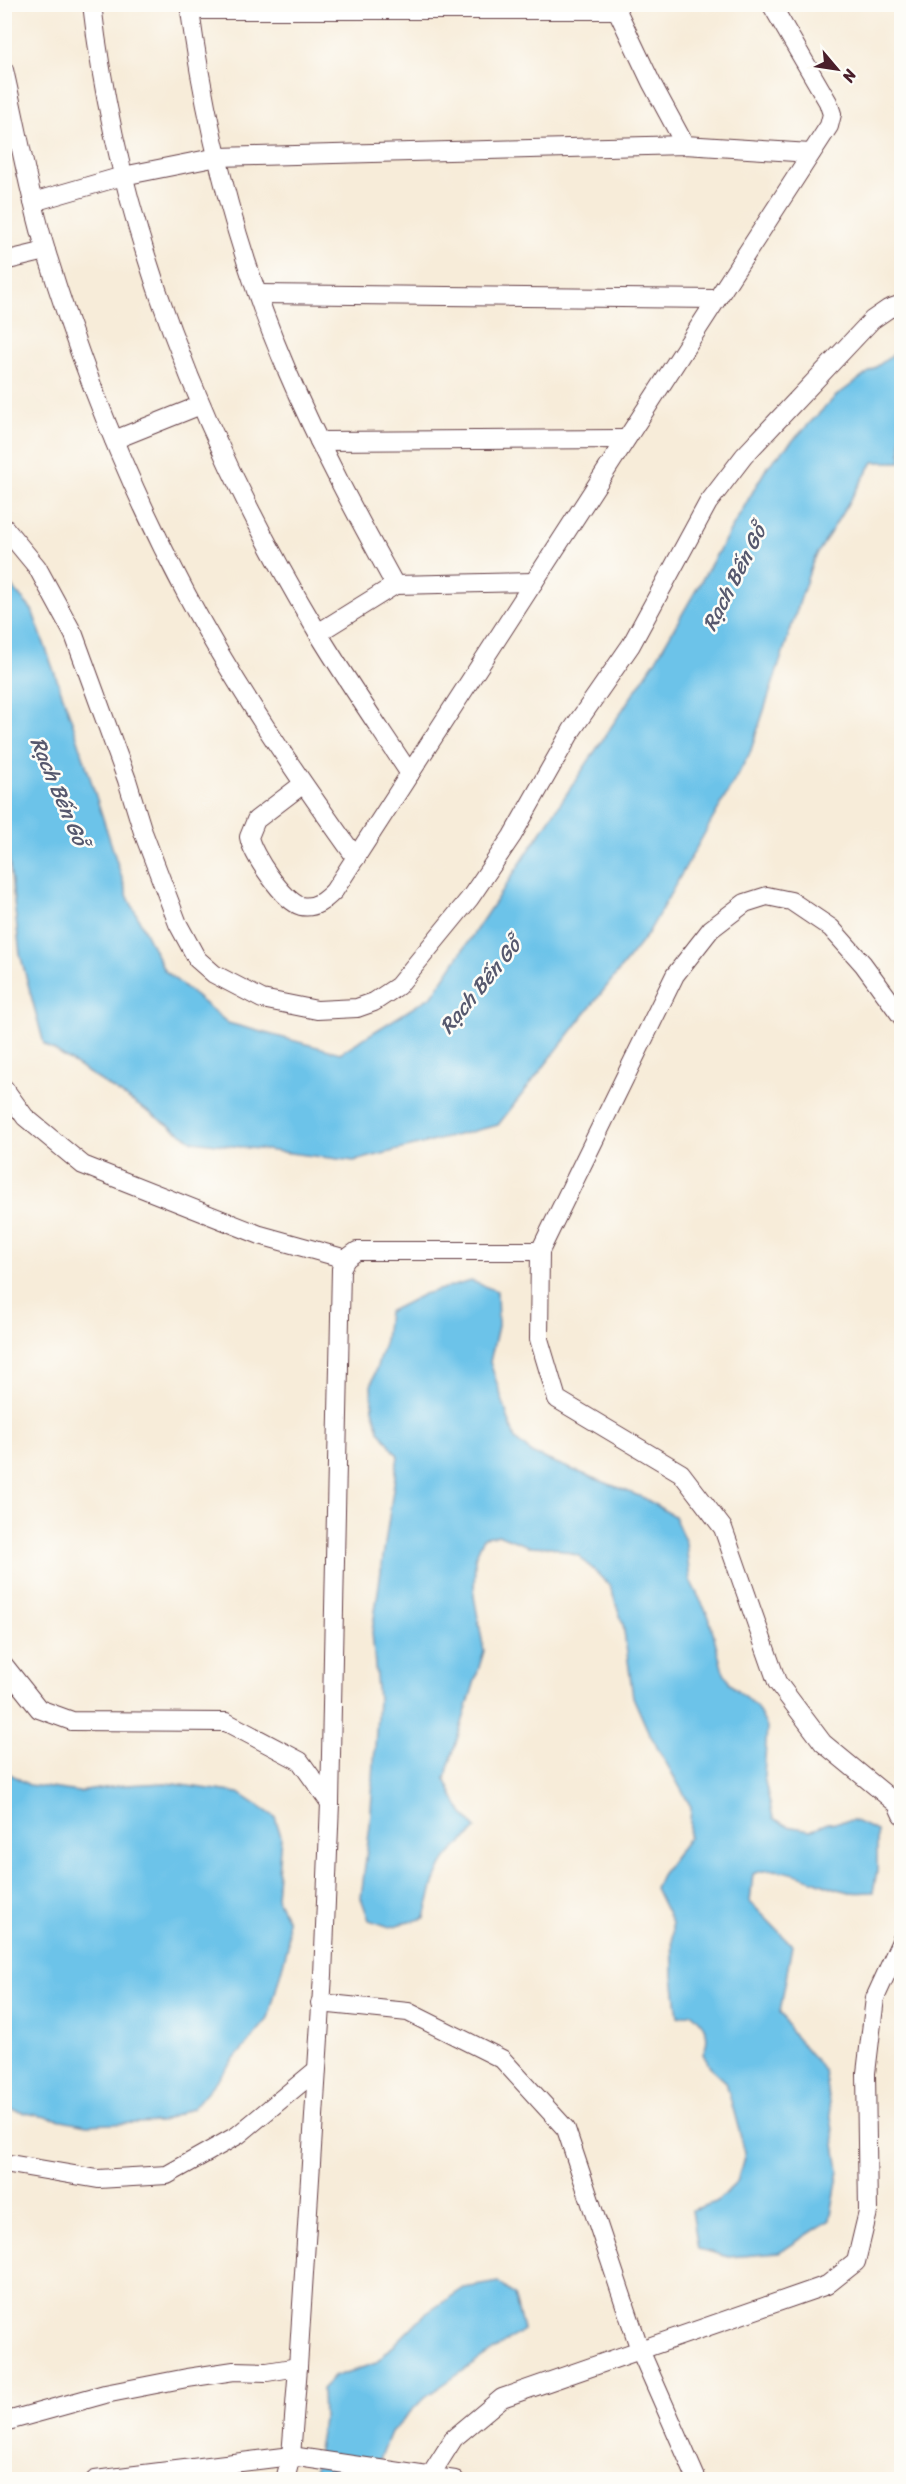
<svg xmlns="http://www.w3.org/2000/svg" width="906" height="2484" viewBox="0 0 906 2484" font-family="Sriracha,sans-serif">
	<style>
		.water { fill: #6cc3e9; stroke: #5b718a; stroke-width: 1.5 }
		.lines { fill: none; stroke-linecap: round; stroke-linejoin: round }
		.minor-casing { stroke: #643e45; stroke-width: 20 }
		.minor { stroke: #fff; stroke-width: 18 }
		.labels { text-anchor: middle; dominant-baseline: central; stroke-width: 5; stroke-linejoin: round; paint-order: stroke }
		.water-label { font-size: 21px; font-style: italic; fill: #56586e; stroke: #fdfcf7 }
	</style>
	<rect width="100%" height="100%" fill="#fdfcf7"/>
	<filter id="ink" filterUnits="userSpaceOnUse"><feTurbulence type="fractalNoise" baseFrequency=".0167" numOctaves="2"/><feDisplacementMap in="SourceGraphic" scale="12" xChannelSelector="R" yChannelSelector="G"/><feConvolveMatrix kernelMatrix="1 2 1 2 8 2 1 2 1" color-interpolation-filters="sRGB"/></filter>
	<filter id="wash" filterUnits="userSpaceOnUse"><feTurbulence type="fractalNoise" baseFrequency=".008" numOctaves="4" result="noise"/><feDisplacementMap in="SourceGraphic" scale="24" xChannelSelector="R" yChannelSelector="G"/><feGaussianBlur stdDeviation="1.35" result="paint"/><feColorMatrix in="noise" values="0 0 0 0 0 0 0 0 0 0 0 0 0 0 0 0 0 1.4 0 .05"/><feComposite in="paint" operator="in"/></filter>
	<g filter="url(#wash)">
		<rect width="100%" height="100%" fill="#f7ecd9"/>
		<!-- water -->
		<g class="water">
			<polygon points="901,349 901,462 873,462 813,561 750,753 647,935 498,1125 354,1161 193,1141 44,1044 20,954 5,823 5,579 32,610 73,724 128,897 164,970 228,1023 340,1053 432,996 655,661 767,467 836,396"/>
			<path d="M471 1281 497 1291 498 1326 490 1362 515 1439 533 1454 644 1498 674 1516 686 1543 690 1580 709 1617 722 1668 730 1684 756 1706 767 1727 764 1777 773 1818 787 1826 810 1830 828 1823 853 1820 877 1831V1871L873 1892C865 1892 856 1893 849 1892 818 1886 785 1861 753 1874L750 1902 792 1945 780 2012 792 2033 824 2070 839 2171 830 2220 779 2253 729 2257 698 2249 692 2210 716 2202 737 2182 745 2153 726 2082 710 2067 703 2054C711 2036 706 2025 692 2013L678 2017 673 1976 672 1923 655 1888 661 1875 689 1837 691 1807 647 1729 633 1697 623 1624 610 1586 579 1556 552 1547 528 1546 500 1535 484 1537 475 1557 474 1596 484 1651 445 1779 459 1808 476 1828C468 1839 458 1845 449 1855 435 1871 430 1898 425 1918L390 1927 369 1920 361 1898 370 1825 378 1700 372 1632 398 1456 379 1430 373 1409 371 1386 385 1340 388 1312 424 1294Z"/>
			<polygon points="5,1771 29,1785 79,1792 124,1785 166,1783 239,1793 275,1817 281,1836 276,1897 287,1919 288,1946 268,2019 193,2108 159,2122 87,2125 5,2109"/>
			<polygon points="498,2282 514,2295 523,2330 425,2397 391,2432 372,2479 313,2480 323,2420 322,2389 334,2377 376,2363 424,2315 464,2288"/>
		</g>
	</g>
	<g filter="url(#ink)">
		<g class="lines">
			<!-- minor casing -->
			<g class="minor-casing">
				<g id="minor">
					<path d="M92 4C117 227 204 442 318 633 347 681 379 727 410 774"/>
					<path d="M189 4C206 130 238 257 288 373 319 446 357 516 395 585"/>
					<polyline points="614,4 651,82 685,145"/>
					<polyline points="190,10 616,10"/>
					<path d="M4 70C18 130 28 192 46 251 82 369 129 486 187 595 236 687 295 773 356 858"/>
					<polyline points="33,202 123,176 218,157 685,145 811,153"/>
					<polyline points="4,261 46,251"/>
					<polyline points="258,294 717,299"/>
					<polyline points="114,440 201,405"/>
					<polyline points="319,441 626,439"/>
					<polyline points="4,527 37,567 74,635 127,780 143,832 178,924 197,959 214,974 262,999 317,1010 357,1008 374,1002 398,986 470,898 512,836 572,730 631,645 708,503 744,456 872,320 888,309 902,304"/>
					<polyline points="318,633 395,585 534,582"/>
					<path d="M303 784 256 820 249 837C252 854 284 902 301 906 315 909 325 900 334 891L829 126 832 114 828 102 771 4"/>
					<polyline points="902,1017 863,964 831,928 791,901 767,896 745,903 711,929 675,975 540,1251 539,1339 557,1399 681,1473 723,1528 777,1682 823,1743 897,1804 902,1815"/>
					<polyline points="4,1088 25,1117 83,1165 260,1235 346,1259"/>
					<polyline points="4,1665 39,1709 72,1721 226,1722 300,1761 330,1803"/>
					<polyline points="320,2003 408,2012 502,2059 566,2129 640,2350 697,2480"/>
					<polyline points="4,2163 98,2179 167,2175 238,2135 314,2072"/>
					<polyline points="4,2422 105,2394 187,2378 234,2371 267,2372 298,2367"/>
					<polyline points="430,2476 454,2438 502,2398 827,2285 856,2262 868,2212 866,2073 875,1998 902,1939"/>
					<polyline points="95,2480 291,2456 455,2480"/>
					<polyline points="285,2480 291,2456 298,2367 323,1975 330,1803 341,1269 346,1259 357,1251 540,1251"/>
				</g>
			</g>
			<!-- minor -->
			<use href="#minor" class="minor"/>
		</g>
	</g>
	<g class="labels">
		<!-- water labels -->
		<g class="water-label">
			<text transform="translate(734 578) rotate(-63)">Rạch Bến Gỗ</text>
			<text transform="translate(59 791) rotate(67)">Rạch Bến Gỗ</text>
			<text transform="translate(480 986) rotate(-51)">Rạch Bến Gỗ</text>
		</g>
	</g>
	<!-- margin -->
	<rect width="906" height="2484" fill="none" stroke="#fdfcf7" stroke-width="24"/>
	<!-- north arrow -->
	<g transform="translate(837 69) rotate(119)" stroke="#fdfcf7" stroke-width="4.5" paint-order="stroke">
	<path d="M0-4.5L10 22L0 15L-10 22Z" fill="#4a1f2b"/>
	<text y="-9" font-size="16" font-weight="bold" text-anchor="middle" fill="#4a1f2b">N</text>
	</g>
</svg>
